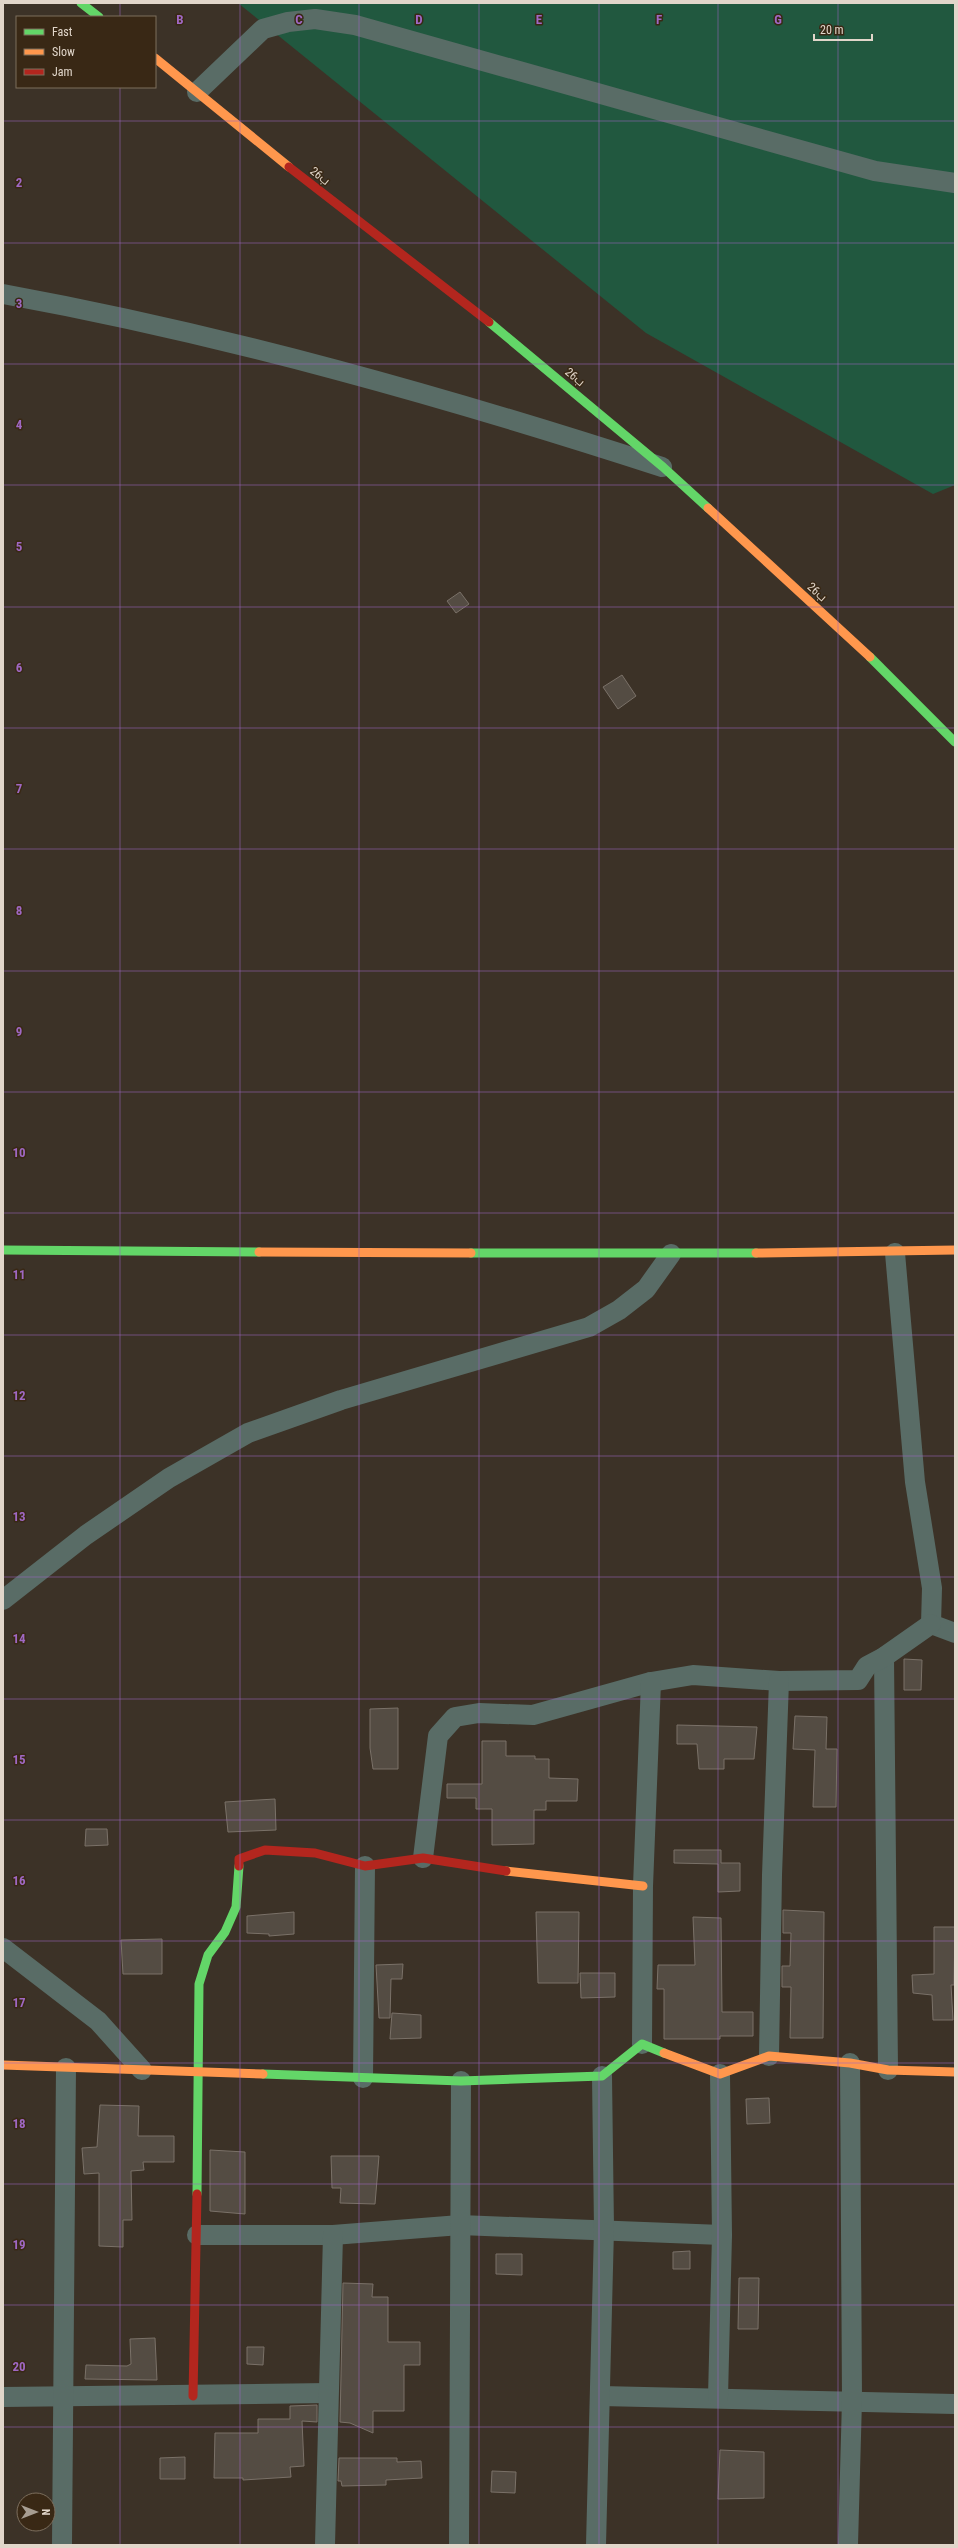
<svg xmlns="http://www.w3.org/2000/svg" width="958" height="2548" viewBox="0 0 958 2548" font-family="'Roboto Condensed',Cairo,sans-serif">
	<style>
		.green { fill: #21583f }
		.building { fill: #544c43; stroke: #7a7168 }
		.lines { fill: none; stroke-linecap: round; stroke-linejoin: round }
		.street { stroke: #596c66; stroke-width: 20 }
		.fast { stroke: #63d668; stroke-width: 9 }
		.slow { stroke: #ff974d; stroke-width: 9 }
		.jam { stroke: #b3261e; stroke-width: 9 }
		.grid { fill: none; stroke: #9f68c3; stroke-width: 1; stroke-opacity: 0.55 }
		.labels { text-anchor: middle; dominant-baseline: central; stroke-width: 3; stroke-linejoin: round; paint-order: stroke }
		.street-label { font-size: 12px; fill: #e1d6ca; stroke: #392815 }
		.grid-label { font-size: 13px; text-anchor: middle; font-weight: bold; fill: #9f68c3; stroke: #392815; stroke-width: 3; stroke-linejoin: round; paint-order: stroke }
	</style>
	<rect width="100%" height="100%" fill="#3c3227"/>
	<!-- green -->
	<polygon class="green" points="238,3 955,3 955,485 933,494 646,333"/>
	<!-- building -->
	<g class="building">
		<polygon points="460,592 469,604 456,613 447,601"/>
		<polygon points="622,675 636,696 618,709 603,687"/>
		<polygon points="904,1659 922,1660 921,1690 904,1690"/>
		<polygon points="398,1708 398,1769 373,1769 370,1748 370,1709"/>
		<polygon points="795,1716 827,1717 826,1749 837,1749 836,1807 813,1807 815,1750 793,1749"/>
		<polygon points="677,1725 757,1727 754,1759 724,1759 724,1769 699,1769 697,1744 677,1744"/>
		<polygon points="482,1741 506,1741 506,1756 535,1756 535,1759 549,1759 549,1778 578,1779 577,1801 546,1801 546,1810 534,1810 534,1844 492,1845 492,1809 476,1809 476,1798 447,1798 447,1784 482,1784"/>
		<polygon points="275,1799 276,1830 228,1832 225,1802"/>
		<polygon points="86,1829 107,1829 108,1845 85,1846"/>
		<polygon points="674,1850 721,1850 721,1863 740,1863 740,1891 718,1892 718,1864 674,1863"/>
		<polygon points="783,1910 824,1912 823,2038 790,2038 791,1987 782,1987 782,1966 790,1966 791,1933 783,1933"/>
		<polygon points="294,1912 294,1934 269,1936 269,1934 247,1933 247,1916"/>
		<polygon points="536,1912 579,1912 578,1983 538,1983"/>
		<polygon points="693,1917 721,1918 722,2012 753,2012 753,2036 720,2036 720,2039 664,2039 664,1989 657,1989 658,1965 695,1965"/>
		<polygon points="934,1927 955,1927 954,1985 951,1985 953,2020 933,2020 932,1995 913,1993 912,1975 934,1974"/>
		<polygon points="162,1939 162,1974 123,1974 121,1940"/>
		<polygon points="403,1964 402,1979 391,1979 390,2018 379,2018 376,1965"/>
		<polygon points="580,1973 615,1973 615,1997 581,1998"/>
		<polygon points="392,2013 421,2015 421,2038 390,2039"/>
		<polygon points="769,2098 770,2123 747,2124 746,2099"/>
		<polygon points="100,2105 139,2106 138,2136 174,2136 174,2162 143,2162 144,2170 131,2171 132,2220 123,2220 123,2247 99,2246 99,2173 84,2174 82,2148 97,2147"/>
		<polygon points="210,2150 245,2152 245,2214 210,2211"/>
		<polygon points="331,2156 379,2156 375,2204 340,2203 341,2188 332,2188"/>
		<polygon points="690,2251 690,2269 673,2269 673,2252"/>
		<polygon points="496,2254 522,2254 522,2275 496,2274"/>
		<polygon points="739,2278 759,2278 758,2329 738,2329"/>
		<polygon points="343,2283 373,2284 372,2297 388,2297 388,2342 420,2342 420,2365 404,2365 404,2411 373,2411 373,2433 350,2423 340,2422"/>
		<polygon points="155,2338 157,2380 85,2379 86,2365 127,2366 131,2364 130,2339"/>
		<polygon points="247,2347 264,2347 263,2365 247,2364"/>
		<polygon points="317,2405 317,2422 302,2421 304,2466 290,2467 291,2477 243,2480 243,2478 214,2478 215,2433 258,2433 258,2419 290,2419 290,2406"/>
		<polygon points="720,2450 764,2452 764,2498 718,2499"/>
		<polygon points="185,2457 185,2479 160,2479 160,2458"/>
		<polygon points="339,2458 397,2458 397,2462 421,2461 422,2478 386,2480 386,2485 342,2486 341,2481 338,2481"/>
		<polygon points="492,2471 516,2472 515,2493 491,2492"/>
	</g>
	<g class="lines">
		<!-- street -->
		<g class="street">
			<polyline points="197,92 263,29 288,22 315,19 355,25 875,171 955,183"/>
			<path d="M3 294C227 335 446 397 662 467"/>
			<polyline points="895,1253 915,1482 932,1588 931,1624 955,1633"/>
			<polyline points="3,1600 86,1535 169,1478 248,1433 341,1400 589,1327 619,1310 646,1289 671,1254"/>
			<polyline points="884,1657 888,2070"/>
			<polyline points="423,1858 438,1736 455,1717 479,1713 533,1715 651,1682 693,1675 779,1681 858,1680 867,1666 884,1657 931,1624"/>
			<polyline points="3,1948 98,2021 142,2070"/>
			<polyline points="642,2044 643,1886 651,1682"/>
			<polyline points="769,2056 772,1875 779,1681"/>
			<polyline points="363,2078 365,1866"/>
			<polyline points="197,2235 333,2235 460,2225 722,2235"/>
			<polyline points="601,2396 955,2404"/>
			<polyline points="3,2397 328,2393"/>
			<polyline points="718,2397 722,2235 720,2074"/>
			<polyline points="62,2545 66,2068"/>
			<polyline points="325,2545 333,2235"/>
			<polyline points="459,2545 461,2081"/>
			<polyline points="596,2545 604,2229 602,2076"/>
			<polyline points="848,2545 852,2400 850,2063"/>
		</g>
		<!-- fast -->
		<g class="fast">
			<polyline points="81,3 99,17"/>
			<polyline points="489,322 663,467 708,508"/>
			<polyline points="870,657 955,742"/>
			<polyline points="3,1250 259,1252"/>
			<polyline points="471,1253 756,1253"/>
			<polyline points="263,2074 461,2081 602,2076 642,2044 664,2053"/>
			<polyline points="197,2194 199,1984 208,1955 225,1932 236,1907 239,1866"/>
		</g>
		<!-- slow -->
		<g class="slow">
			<polyline points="155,58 289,167"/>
			<polyline points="708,508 870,657"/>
			<polyline points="259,1252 471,1253"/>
			<polyline points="756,1253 955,1250"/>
			<polyline points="506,1871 643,1886"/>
			<polyline points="664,2053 720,2074 769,2056 850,2063 888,2070 955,2072"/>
			<polyline points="3,2065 263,2074"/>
		</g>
		<!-- jam -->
		<g class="jam">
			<polyline points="289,167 489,322"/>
			<polyline points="239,1866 239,1859 265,1850 315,1853 365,1866 423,1858 506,1871"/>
			<polyline points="193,2396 197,2194"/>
		</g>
	</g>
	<!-- grid -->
	<path class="grid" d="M120 3V17M240 3V2545M359 3V2545M479 3V2545M599 3V2545M718 3V2545M838 3V2545M120 87V2545M3 121H955M3 243H955M3 364H955M3 485H955M3 607H955M3 728H955M3 849H955M3 971H955M3 1092H955M3 1213H955M3 1335H955M3 1456H955M3 1577H955M3 1699H955M3 1820H955M3 1941H955M3 2063H955M3 2184H955M3 2305H955M3 2427H955"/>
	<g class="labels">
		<!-- street labels -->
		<g class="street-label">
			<text transform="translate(320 176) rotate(39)">26ب</text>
			<text transform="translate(575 377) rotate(40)">26ب</text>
			<text transform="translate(817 592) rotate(42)">26ب</text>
		</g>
	</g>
	<g class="grid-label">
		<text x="180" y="24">B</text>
		<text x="299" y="24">C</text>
		<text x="419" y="24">D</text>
		<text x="539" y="24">E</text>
		<text x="659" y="24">F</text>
		<text x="778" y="24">G</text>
		<text x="19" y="187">2</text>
		<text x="19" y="308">3</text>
		<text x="19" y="429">4</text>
		<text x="19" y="551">5</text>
		<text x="19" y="672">6</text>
		<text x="19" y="793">7</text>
		<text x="19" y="915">8</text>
		<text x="19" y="1036">9</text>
		<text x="19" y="1157">10</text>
		<text x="19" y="1279">11</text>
		<text x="19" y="1400">12</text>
		<text x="19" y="1521">13</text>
		<text x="19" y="1643">14</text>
		<text x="19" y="1764">15</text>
		<text x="19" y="1885">16</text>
		<text x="19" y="2007">17</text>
		<text x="19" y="2128">18</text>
		<text x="19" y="2249">19</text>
		<text x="19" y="2371">20</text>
	</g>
	<!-- border -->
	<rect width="958" height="2548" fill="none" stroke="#e1d6ca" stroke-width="8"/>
	<!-- legend -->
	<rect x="16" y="16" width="140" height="72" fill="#392815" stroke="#7c6e5d"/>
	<rect x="24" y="29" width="20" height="6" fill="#63d668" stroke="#7c6e5d"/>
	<text x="52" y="36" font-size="12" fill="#e1d6ca">Fast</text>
	<rect x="24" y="49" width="20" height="6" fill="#ff974d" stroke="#7c6e5d"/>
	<text x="52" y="56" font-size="12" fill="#e1d6ca">Slow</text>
	<rect x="24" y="69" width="20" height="6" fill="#b3261e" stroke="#7c6e5d"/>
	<text x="52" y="76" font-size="12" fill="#e1d6ca">Jam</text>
	<!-- north arrow -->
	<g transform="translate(36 2512) rotate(90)"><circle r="19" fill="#392815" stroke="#7c6e5d"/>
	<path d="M0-3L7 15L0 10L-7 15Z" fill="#a79d91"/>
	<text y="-6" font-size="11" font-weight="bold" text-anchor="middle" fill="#e1d6ca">N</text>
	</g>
	<!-- scale -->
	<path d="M814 34v6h58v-6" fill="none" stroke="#e1d6ca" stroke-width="2"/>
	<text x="820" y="34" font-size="12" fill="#e1d6ca" stroke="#392815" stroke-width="3" paint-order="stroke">20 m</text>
</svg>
